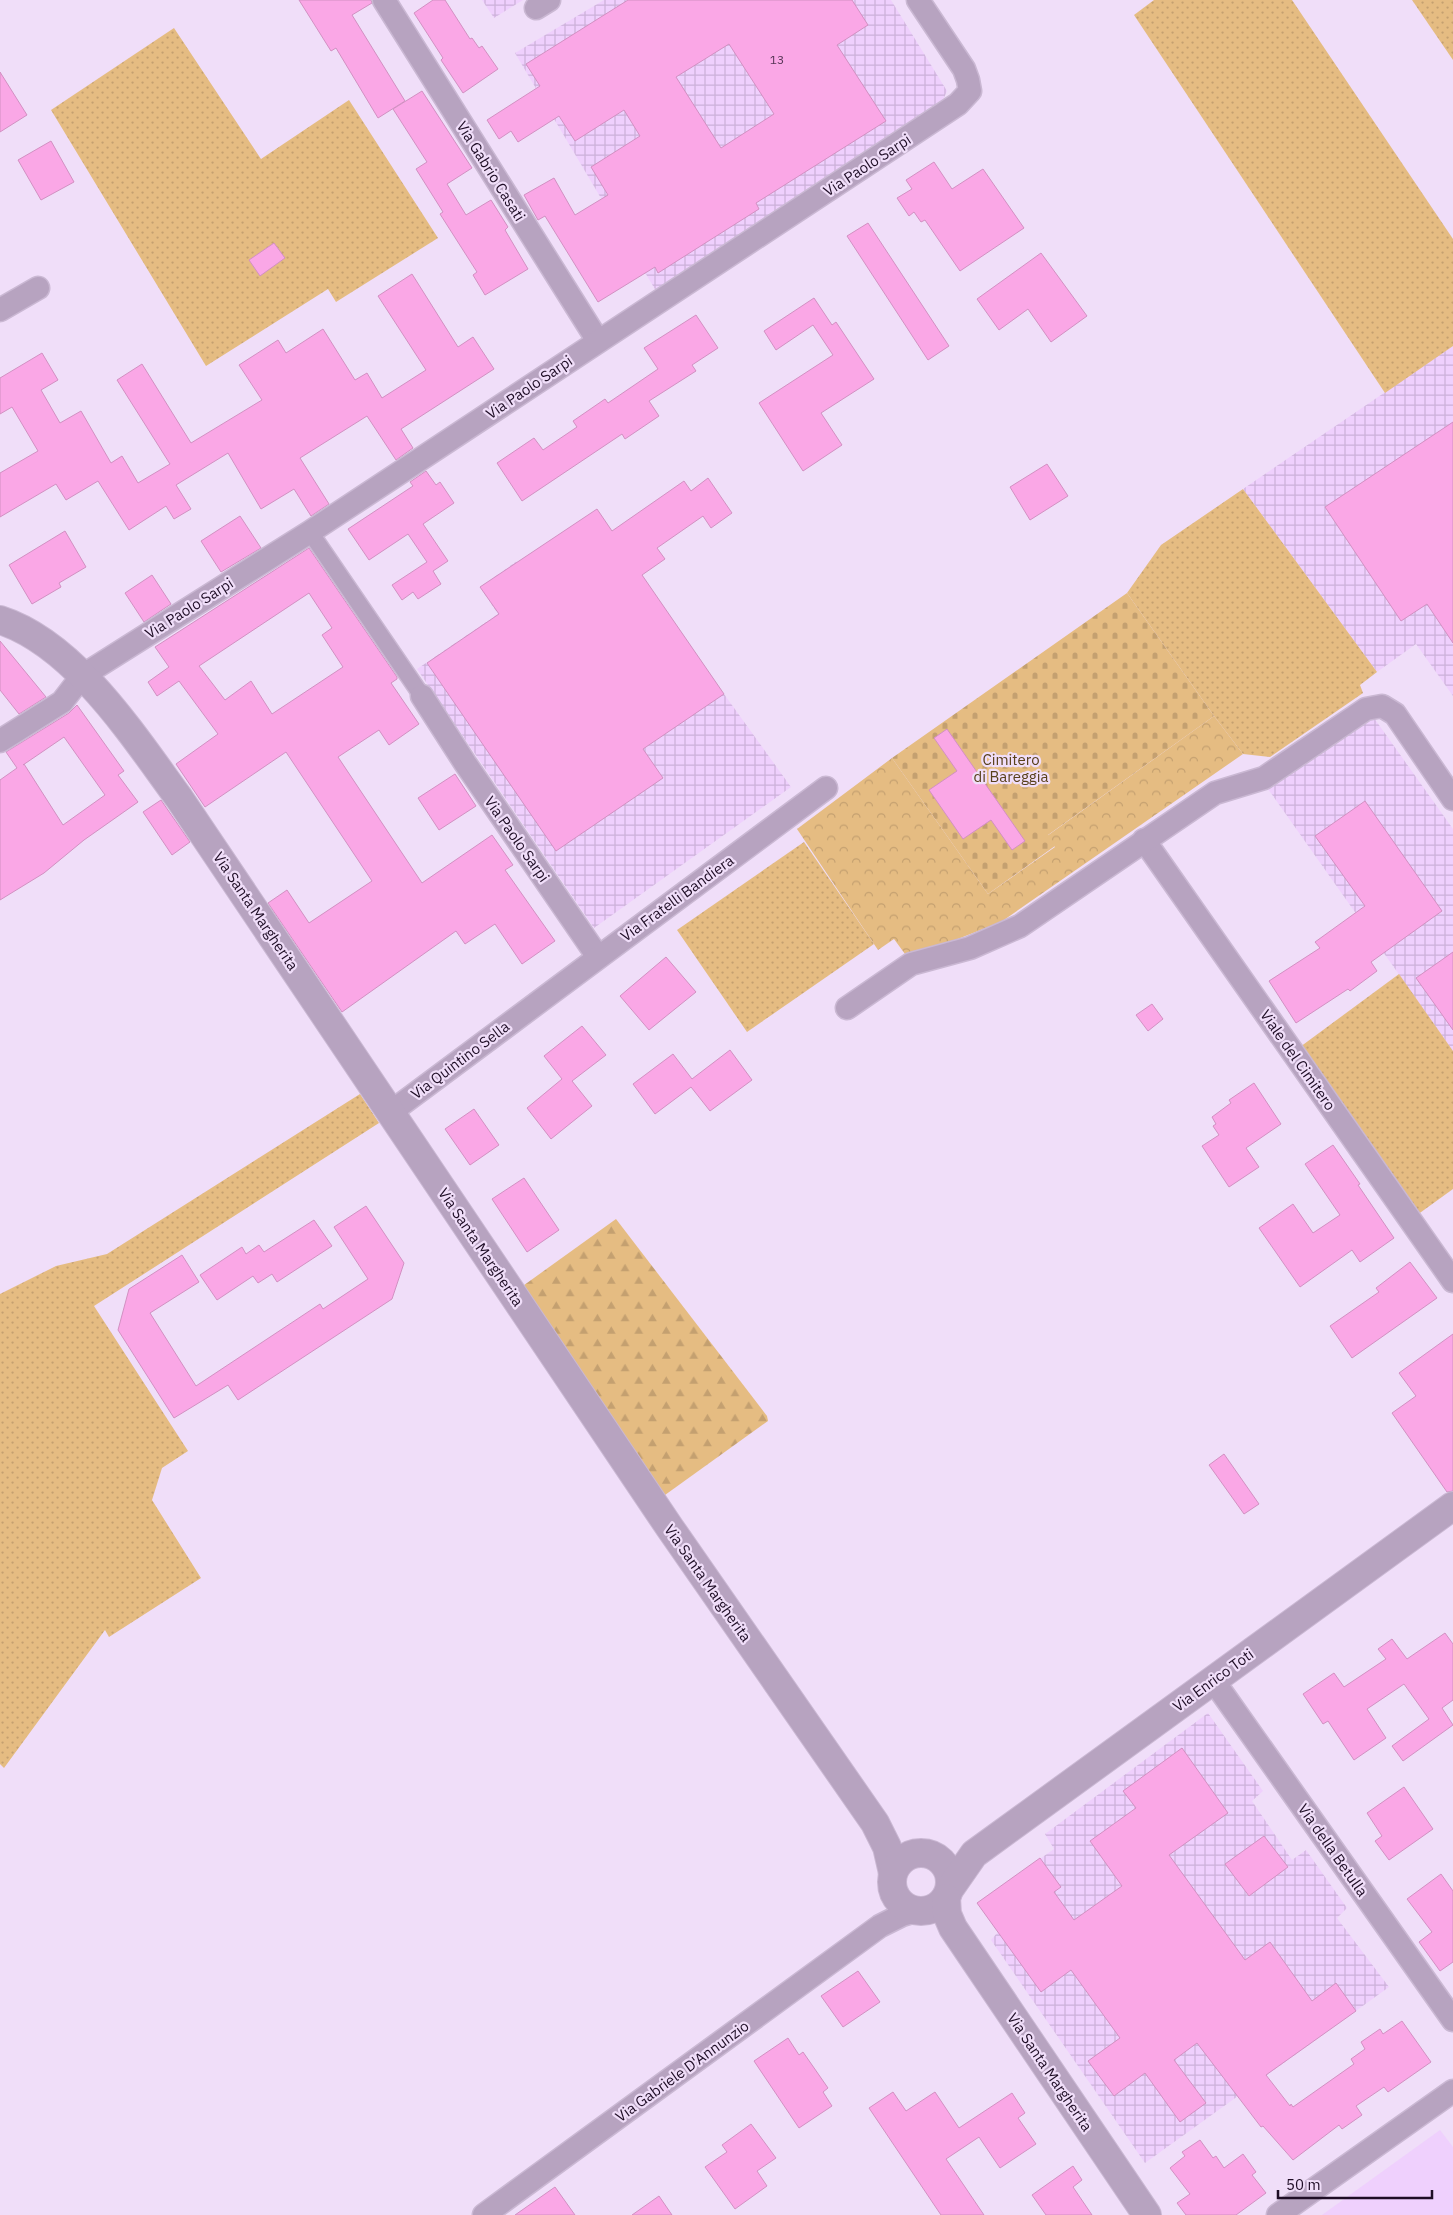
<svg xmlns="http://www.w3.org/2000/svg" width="1453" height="2215" viewBox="0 0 1453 2215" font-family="'IBM Plex Sans',sans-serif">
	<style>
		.built { fill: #efd0fd }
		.industrial { fill: url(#industrial-grid) }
		.grass { fill: url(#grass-dots) }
		.forest { fill: url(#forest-firs) }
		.cemetery { fill: url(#cemetery-stones) }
		.park { fill: url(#park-crowns) }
		.building { fill: #faa7e6; stroke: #d290c2; fill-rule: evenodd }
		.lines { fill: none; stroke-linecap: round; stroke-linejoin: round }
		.pedestrian-casing { stroke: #cab8d3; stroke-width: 19 }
		.minor-casing { stroke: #cab8d3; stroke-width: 25 }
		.tertiary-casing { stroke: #cab8d3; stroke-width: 30 }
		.pedestrian { stroke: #b7a3c0; stroke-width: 16 }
		.minor { stroke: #b7a3c0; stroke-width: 22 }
		.tertiary { stroke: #b7a3c0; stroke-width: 28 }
		.labels { text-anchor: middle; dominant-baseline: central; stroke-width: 4.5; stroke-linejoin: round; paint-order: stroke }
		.number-label { font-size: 12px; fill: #553455 }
		.street-label { font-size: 15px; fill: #1e0d25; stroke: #f0def9 }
		.park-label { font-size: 15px; fill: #58401b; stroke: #f0def9 }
	</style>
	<defs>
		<pattern id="industrial-grid" width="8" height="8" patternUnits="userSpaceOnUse" patternTransform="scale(1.25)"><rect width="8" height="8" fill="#efd0fd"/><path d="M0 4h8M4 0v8" fill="none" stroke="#ccb1d9"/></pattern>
		<pattern id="grass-dots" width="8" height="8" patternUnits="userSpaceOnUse" patternTransform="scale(1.25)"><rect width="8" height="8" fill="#e5bc82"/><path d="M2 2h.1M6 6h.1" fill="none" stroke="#c4a070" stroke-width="1.8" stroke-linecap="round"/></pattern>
		<pattern id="forest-firs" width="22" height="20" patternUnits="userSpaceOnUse" patternTransform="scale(1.25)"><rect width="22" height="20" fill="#e5bc82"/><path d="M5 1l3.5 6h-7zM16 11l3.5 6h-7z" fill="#c4a070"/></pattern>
		<pattern id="cemetery-stones" width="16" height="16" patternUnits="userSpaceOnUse" patternTransform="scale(1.25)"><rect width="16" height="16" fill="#e5bc82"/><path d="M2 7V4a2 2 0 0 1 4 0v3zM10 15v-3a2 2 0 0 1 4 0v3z" fill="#c4a070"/></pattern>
		<pattern id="park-crowns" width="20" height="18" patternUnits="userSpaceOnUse" patternTransform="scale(1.25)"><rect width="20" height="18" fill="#e5bc82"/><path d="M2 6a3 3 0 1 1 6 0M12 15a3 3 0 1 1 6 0" fill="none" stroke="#c4a070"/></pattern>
	</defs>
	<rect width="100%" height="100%" fill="#f0def9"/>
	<!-- built -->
	<polygon class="built" points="1440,2130 1453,2147 1453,2215 1322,2215"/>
	<!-- industrial -->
	<g class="industrial">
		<polygon points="482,0 523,0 494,18"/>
		<polygon points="604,0 891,0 947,91 941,104 656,291 515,53"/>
		<polygon points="1453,346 1453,696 1416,644 1377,672 1243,489"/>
		<polygon points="517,561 540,594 724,694 791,787 594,928 417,669 498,614 480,587"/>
		<polygon points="1374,718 1453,829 1453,1051 1268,789"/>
		<polygon points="1208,1713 1263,1791 1252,1801 1292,1860 1306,1850 1347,1908 1337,1918 1389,1987 1145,2163 991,1940 998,1932 977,1903 1054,1849 1045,1834"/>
	</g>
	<!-- grass -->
	<g class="grass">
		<polygon points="1154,0 1292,0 1453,239 1453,346 1385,393 1134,15"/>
		<polygon points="1412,0 1453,0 1453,60"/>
		<polygon points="174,28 261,159 349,100 438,238 336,302 328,289 206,366 51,110"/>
		<polygon points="1243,489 1377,672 1360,685 1363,693 1270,757 1243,754 1214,716 1127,593 1161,545"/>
		<polygon points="804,842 874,944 747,1032 677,930"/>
		<polygon points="1399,974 1453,1051 1453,1189 1417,1215 1300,1047"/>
		<polygon points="360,1094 379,1123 94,1306 188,1451 162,1468 152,1500 201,1578 109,1637 105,1630 4,1768 0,1764 0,1294 56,1266 107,1254"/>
	</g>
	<!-- forest -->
	<polygon class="forest" points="616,1219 767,1416 768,1421 665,1495 520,1288"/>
	<!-- cemetery -->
	<polygon class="cemetery" points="1127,593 1214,716 1048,835 1055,846 988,894 892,758"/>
	<!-- park -->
	<polygon class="park" points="1214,716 1243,754 1001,922 945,944 905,954 894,939 878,950 797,829 892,758 988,894 1055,847 1047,836"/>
	<!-- building -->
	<g class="building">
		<polygon points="299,0 371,0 372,3 352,15 405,101 378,118 336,48 331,51"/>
		<polygon points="433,0 445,0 470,39 472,38 479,48 482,46 498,69 463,93 441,60 443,58 414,13"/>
		<path d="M628 0H852L868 25 837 45 886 121 756 203 759 209 658 273 655 267 598 302 545 216 538 220 524 195 554 178 575 215 608 195 591 167 640 136 624 110 575 141 559 116 518 142 511 131 499 139 487 120 540 86 526 64ZM729 44 774 114 721 148 676 77Z"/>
		<polygon points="0,72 27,115 0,132"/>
		<polygon points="422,91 472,168 447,184 466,215 491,200 508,227 505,230 528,269 485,295 473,275 477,272 440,214 443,212 416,169 427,162 393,109"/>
		<polygon points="51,141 74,182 41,200 18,160"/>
		<polygon points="934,162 952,189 983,169 1024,228 960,271 925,220 921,222 914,212 909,216 897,198 912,189 906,180"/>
		<polygon points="868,223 949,346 928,360 847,236"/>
		<polygon points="274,243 285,258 260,276 249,260"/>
		<polygon points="1041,253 1087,316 1051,342 1028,309 999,330 977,299"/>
		<polygon points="412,274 458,347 473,337 494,369 401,429 413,448 396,460 367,416 300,458 329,504 311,516 294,489 261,509 228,453 176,485 191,509 174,519 166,506 129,530 98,481 66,500 56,484 0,517 0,473 38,451 12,407 0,414 0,378 42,353 58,380 41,390 60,423 81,411 111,463 122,456 138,483 170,464 117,380 142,364 191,443 262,400 239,365 278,340 286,353 323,329 355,380 367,373 382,398 426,370 378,296"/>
		<polygon points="814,298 832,325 836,322 874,379 821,413 842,445 803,471 759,403 833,355 813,325 776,350 764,331"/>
		<polygon points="696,315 718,348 692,365 696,371 649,401 659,416 625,439 622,434 522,501 497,463 534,438 543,450 577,427 573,421 605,399 608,403 658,369 644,348"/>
		<polygon points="1453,422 1453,643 1427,604 1401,621 1325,507"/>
		<polygon points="1047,464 1068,496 1030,520 1010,487"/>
		<polygon points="426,471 436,485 440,482 454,503 423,524 448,561 433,571 441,584 418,599 413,592 402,600 392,585 427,562 408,534 369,560 348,529 413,486 410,482"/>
		<polygon points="708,478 732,513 711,528 703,516 657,548 665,559 642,575 724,694 643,749 663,778 556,851 427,663 499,614 480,587 597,509 612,531 684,481 691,491"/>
		<polygon points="240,516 261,548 221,572 201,541"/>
		<polygon points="65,531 86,567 59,583 61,587 32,604 9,565"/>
		<path d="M309 548 397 677V679L391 683 419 724 389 745 379 730 338 757 422 883 492 835 513 865 505 870 555 941 522 964 495 924 465 944 456 931 342 1012 268 903 287 890 309 923 372 881 286 752 205 807 176 764 218 734 179 681 157 696 148 682 169 667 155 647ZM309 593 332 628 322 635 343 667 272 714 251 681 225 700 199 666Z"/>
		<polygon points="152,575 171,604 144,622 125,593"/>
		<polygon points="0,641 46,697 19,714 0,690"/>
		<path d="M77 705 124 771 118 775 138 802 84 840 44 873 0 900V780L17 768 6 752 69 713ZM64 737 105 795 63 825 24 764 23 765Z"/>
		<polygon points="947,729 1025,841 1012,850 991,820 963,839 929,790 957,771 934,738"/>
		<polygon points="455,774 476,806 439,830 418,798"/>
		<polygon points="161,800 190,842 172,855 143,812"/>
		<polygon points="1365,801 1442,911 1371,962 1377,971 1350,991 1348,989 1296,1023 1269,981 1320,948 1315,942 1365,906 1315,836"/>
		<polygon points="1453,952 1453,1030 1416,978"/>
		<polygon points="666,957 696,992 649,1030 620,996"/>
		<polygon points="1152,1004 1163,1019 1148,1031 1136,1015"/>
		<polygon points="582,1026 606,1055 572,1081 592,1106 551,1139 527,1108 562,1079 544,1056"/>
		<polygon points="730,1050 752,1080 710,1111 691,1087 655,1114 633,1084 673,1054 692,1079"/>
		<polygon points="1254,1083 1281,1124 1246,1148 1259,1167 1229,1187 1202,1146 1219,1135 1213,1126 1216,1124 1212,1117 1231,1103 1229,1100"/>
		<polygon points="474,1109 499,1145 470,1165 445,1129"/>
		<polygon points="1333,1145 1360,1184 1358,1185 1394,1238 1360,1262 1352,1250 1300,1287 1259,1228 1293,1204 1313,1233 1340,1215 1305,1164"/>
		<polygon points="524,1178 559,1230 527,1252 492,1199"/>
		<polygon points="366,1206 404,1263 392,1299 238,1400 228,1385 174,1418 118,1330 129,1289 182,1255 199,1282 150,1313 196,1386 320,1304 323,1309 368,1279 334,1227"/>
		<polygon points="314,1220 332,1246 277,1282 272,1274 258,1283 253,1276 217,1300 200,1275 242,1247 246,1254 259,1245 264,1252"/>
		<polygon points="1410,1262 1437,1298 1352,1358 1330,1326 1379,1292 1376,1288"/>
		<polygon points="1453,1334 1453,1491 1447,1492 1392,1413 1416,1396 1399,1373"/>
		<polygon points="1224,1454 1259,1504 1244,1514 1209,1465"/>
		<polygon points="1445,1633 1453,1644 1453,1700 1442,1708 1453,1725 1403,1761 1392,1746 1429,1719 1404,1684 1367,1709 1386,1738 1354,1760 1328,1721 1323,1724 1303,1694 1334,1673 1344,1687 1386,1659 1378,1649 1392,1639 1407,1659"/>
		<polygon points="1182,1748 1228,1813 1169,1855 1245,1960 1270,1942 1312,2001 1336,1983 1356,2011 1266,2075 1290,2106 1291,2104 1293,2107 1354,2064 1351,2059 1365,2049 1361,2042 1380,2029 1383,2034 1402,2021 1431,2062 1388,2092 1384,2087 1356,2106 1362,2115 1342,2129 1339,2125 1293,2160 1263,2126 1261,2127 1197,2043 1174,2060 1206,2103 1180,2122 1145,2073 1114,2096 1088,2061 1120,2038 1071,1970 1041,1992 977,1903 1040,1858 1061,1887 1054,1892 1074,1920 1122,1886 1090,1841 1136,1808 1123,1791"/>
		<polygon points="1404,1787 1433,1829 1389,1860 1375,1841 1382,1836 1367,1813"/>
		<polygon points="1264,1836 1288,1867 1249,1896 1225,1864"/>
		<polygon points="1441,1874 1453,1891 1453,1962 1440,1971 1419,1942 1432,1932 1407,1899"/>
		<polygon points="858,1971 880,2002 843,2027 821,1996"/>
		<polygon points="788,2038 799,2055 803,2052 828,2088 823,2092 832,2106 799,2128 754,2061"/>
		<polygon points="893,2092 906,2111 935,2092 959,2128 1012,2093 1025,2113 1018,2118 1036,2144 1000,2168 979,2137 946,2159 984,2215 941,2215 869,2108"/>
		<polygon points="751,2124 776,2158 757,2171 767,2186 735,2209 705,2167 727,2152 722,2145"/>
		<polygon points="1200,2140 1213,2158 1216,2156 1224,2168 1243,2154 1256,2172 1252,2175 1266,2193 1236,2215 1186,2215 1177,2203 1190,2194 1170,2168 1185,2156 1182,2152"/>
		<polygon points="1073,2166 1082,2180 1073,2187 1092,2215 1046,2215 1032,2195"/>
		<polygon points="555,2187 575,2215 515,2215"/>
		<polygon points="659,2196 672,2215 632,2215"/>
	</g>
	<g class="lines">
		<!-- pedestrian casing -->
		<g class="pedestrian-casing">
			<polyline id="pedestrian" points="310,532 422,696"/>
		</g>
		<!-- minor casing -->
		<g class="minor-casing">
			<g id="minor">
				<polyline points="384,0 598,341"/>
				<polyline points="536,8 549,0"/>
				<polyline points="0,310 38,288"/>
				<polyline points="422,696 465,763 598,957"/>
				<polyline points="0,741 62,702 82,676 310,532 958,104 970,91 968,80 964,69 918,0"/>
				<polyline points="1144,840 1453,1281"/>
				<polyline points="847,1008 911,964 970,948 1020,926 1215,793 1264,778 1366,709 1382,706 1395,714 1453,799"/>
				<polyline points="391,1112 826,788"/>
				<polyline points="1213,1680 1453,2020"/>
				<polyline points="484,2215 880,1926 902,1915 915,1911"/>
				<polyline points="1278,2215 1453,2091"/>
			</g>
		</g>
		<!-- tertiary casing -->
		<g class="tertiary-casing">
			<g id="tertiary">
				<path d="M0 620C75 644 134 737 179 798L670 1528 875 1823 887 1847 893 1873"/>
				<circle cx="921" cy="1882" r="29"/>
				<polyline points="951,1887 974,1854 1453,1506"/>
				<polyline points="946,1898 947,1914 953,1928 1147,2215"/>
			</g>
		</g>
		<!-- pedestrian -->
		<use href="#pedestrian" class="pedestrian"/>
		<!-- minor -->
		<use href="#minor" class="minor"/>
		<!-- tertiary -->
		<use href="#tertiary" class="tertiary"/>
	</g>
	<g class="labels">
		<!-- number labels -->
		<g class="number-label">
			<text x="777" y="59">13</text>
		</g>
		<!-- street labels -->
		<g class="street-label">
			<text transform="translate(867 165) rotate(-33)">Via Paolo Sarpi</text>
			<text transform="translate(491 171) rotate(58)">Via Gabrio Casati</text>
			<text transform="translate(529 387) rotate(-34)">Via Paolo Sarpi</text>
			<text transform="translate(189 608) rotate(-32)">Via Paolo Sarpi</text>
			<text transform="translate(517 839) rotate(55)">Via Paolo Sarpi</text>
			<text transform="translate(677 898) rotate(-36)">Via Fratelli Bandiera</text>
			<text transform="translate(256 911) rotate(56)">Via Santa Margherita</text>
			<text transform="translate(460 1060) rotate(-37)">Via Quintino Sella</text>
			<text transform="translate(1298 1060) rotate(55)">Viale del Cimitero</text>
			<text transform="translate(481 1247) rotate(56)">Via Santa Margherita</text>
			<text transform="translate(708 1583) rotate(55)">Via Santa Margherita</text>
			<text transform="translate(1213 1680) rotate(-36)">Via Enrico Toti</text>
			<text transform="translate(1333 1850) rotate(55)">Via della Betulla</text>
			<text transform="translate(682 2071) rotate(-36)">Via Gabriele D'Annunzio</text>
			<text transform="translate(1050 2072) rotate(56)">Via Santa Margherita</text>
		</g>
		<!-- park labels -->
		<g class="park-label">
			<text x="1011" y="759">Cimitero<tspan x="1011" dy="17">di Bareggia</tspan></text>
		</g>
	</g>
	<!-- scale -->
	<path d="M1278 2190v8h154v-8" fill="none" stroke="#1e0d25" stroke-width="2.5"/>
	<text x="1286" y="2190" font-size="15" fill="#1e0d25" stroke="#f0def9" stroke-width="4" paint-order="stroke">50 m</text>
</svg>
